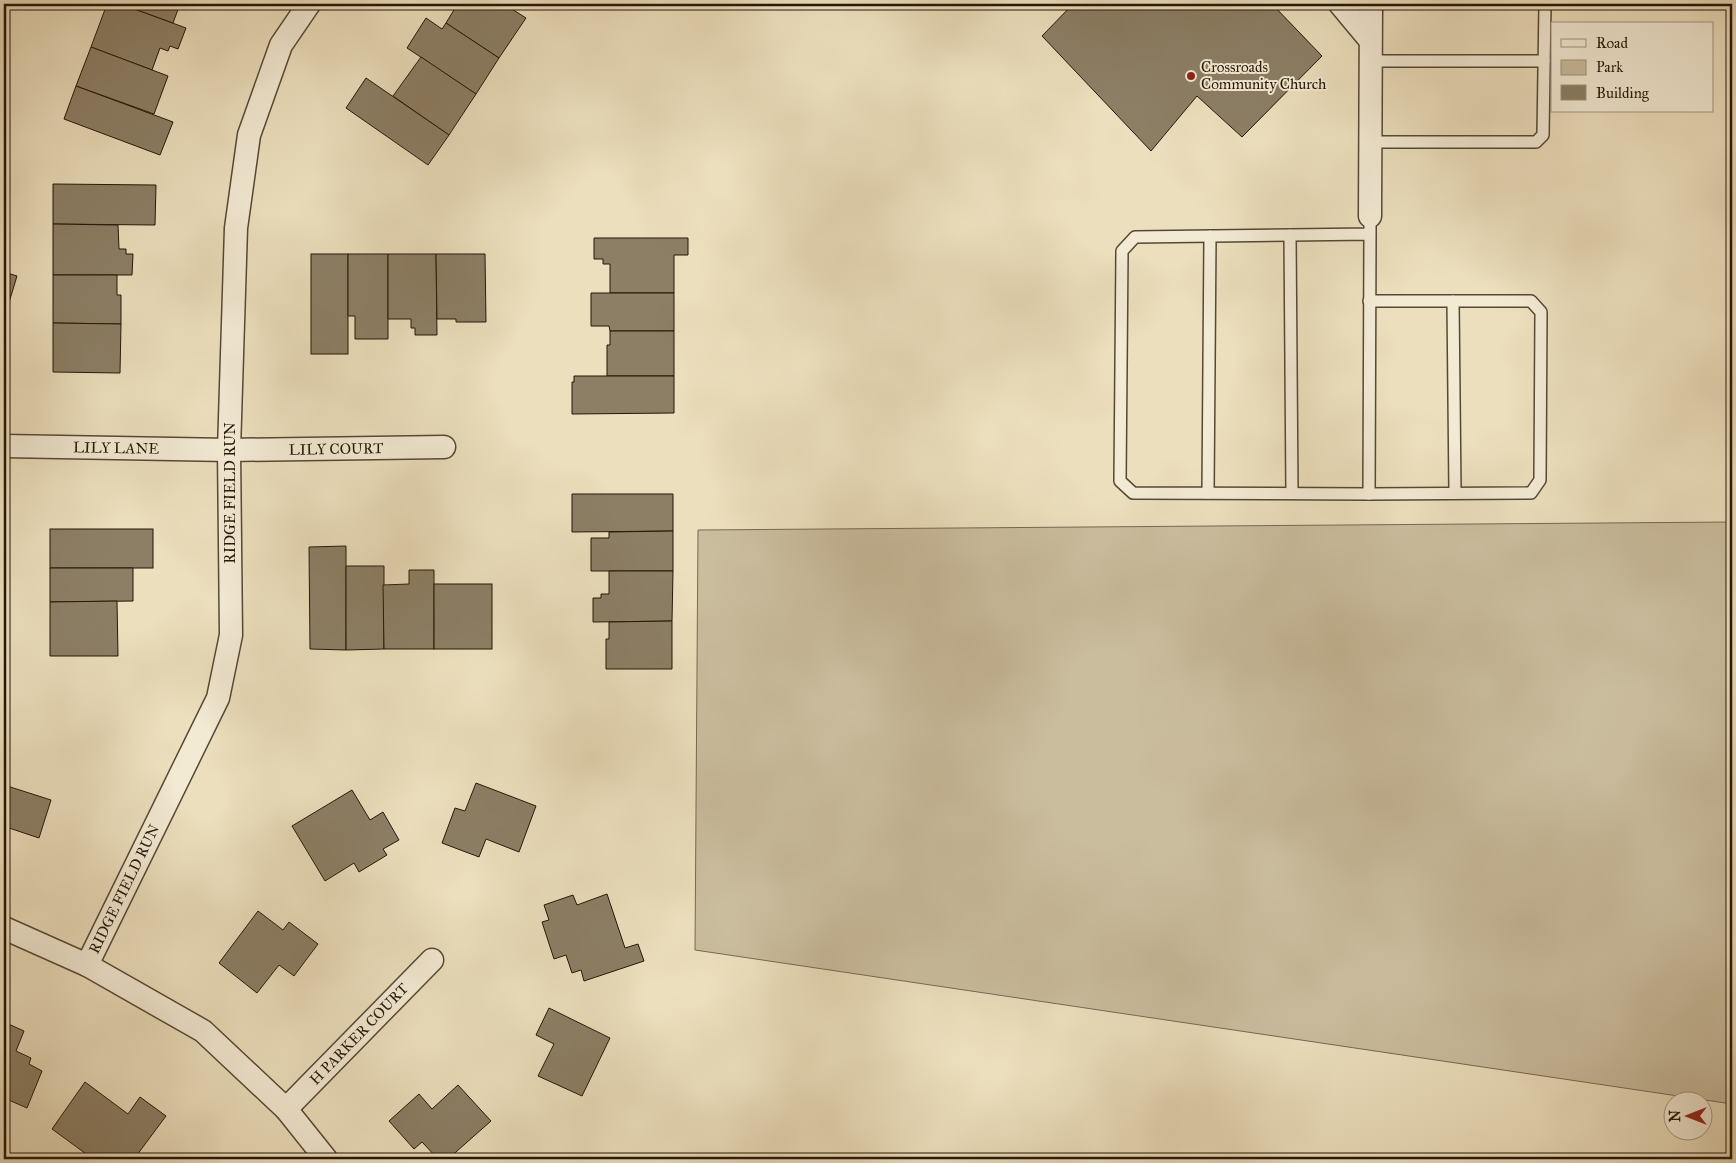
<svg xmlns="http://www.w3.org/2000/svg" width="1736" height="1163" viewBox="0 0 1736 1163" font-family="'IM FELL Great Primer',serif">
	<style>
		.green { fill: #cabd9e; stroke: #776a52 }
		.building { fill: #8c7f66; stroke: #241707 }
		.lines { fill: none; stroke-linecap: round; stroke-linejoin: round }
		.service-casing { stroke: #564934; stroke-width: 14 }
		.minor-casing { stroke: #564934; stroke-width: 25 }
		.service { stroke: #f3ead4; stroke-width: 11 }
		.minor { stroke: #f3ead4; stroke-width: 22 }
		.poi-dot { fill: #8f2418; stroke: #f3ead4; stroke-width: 2 }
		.labels { text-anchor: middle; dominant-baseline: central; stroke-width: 4; stroke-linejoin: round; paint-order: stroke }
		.poi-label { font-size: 15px; fill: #241707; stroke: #f3ead4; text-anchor: start }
		.street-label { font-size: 15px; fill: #241707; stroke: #f3ead4 }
	</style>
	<rect width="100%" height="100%" fill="#ecdfbd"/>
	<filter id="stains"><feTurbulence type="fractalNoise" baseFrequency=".004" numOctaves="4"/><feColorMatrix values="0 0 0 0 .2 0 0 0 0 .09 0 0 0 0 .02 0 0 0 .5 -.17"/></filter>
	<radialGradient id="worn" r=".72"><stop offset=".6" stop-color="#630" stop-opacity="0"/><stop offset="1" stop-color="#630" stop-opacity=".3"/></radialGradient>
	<!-- green -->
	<polygon class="green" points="1732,522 1732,1104 695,950 698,530"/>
	<!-- building -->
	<g class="building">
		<polygon points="107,4 121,4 186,28 178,49 170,46 168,51 160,48 152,70 91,47"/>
		<polygon points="121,4 180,4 173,23"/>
		<polygon points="455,4 504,4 526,18 499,58 446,23 457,5"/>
		<polygon points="1073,4 1272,4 1322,56 1242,137 1197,96 1151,151 1042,36"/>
		<polygon points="426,18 442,29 446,23 499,58 476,94 407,48"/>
		<polygon points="91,47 168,76 154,114 76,86"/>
		<polygon points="421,57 476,94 449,135 393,96"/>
		<polygon points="366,78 449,135 428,165 346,108"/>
		<polygon points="76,86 173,122 160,155 64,119"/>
		<polygon points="53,184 156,185 155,225 53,224"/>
		<polygon points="53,224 118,225 119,249 126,249 126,254 133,254 132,275 53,275"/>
		<polygon points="594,238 688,238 688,255 674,255 674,293 610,293 610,264 603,264 603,259 594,259"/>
		<rect x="311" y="254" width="37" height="100"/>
		<polygon points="348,254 388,254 388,339 355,339 355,316 348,316"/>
		<polygon points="388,254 436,254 437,335 415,335 415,328 411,328 411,319 388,319"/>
		<polygon points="436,254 485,254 486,322 456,322 456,319 437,319"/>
		<polygon points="4,272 17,276 4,319"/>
		<polygon points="53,275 117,275 117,295 121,295 121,324 53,323"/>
		<polygon points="591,293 674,293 674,331 610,331 609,326 591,326"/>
		<polygon points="53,323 121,324 120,373 53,372"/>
		<polygon points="610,331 674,331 674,376 607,376 607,345 610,345"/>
		<polygon points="574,376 674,376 674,413 572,414 572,382 574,382"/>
		<polygon points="572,494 673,494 673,531 572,532"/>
		<rect x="50" y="529" width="103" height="39"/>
		<polygon points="673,531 673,571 591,571 591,538 609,538 609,532"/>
		<polygon points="4,539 7,539 8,620 4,620"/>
		<polygon points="346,546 346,650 310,649 309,547"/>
		<polygon points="346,566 384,566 384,649 346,650"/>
		<polygon points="50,568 133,568 133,601 50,602"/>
		<polygon points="409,570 434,570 434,649 384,649 383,585 409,584"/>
		<polygon points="609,571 673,571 672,621 593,622 593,598 601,598 601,594 609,594"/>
		<rect x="434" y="584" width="58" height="65"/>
		<polygon points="117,601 118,656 50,656 50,602"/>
		<polygon points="672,621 672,669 606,669 606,639 609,639 609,622"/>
		<polygon points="476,783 536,806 519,852 486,839 479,857 442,843 455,808 465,811"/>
		<polygon points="4,785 51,800 39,838 6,827 4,833"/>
		<polygon points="352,790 370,820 383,812 399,840 383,849 387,855 359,872 354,863 325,881 292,826"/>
		<polygon points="607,894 625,948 638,944 644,961 584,981 581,970 572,973 566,955 554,959 542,922 549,920 544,905 573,895 577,905"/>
		<polygon points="258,911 283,930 289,922 318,944 294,976 279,965 257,993 219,963"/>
		<polygon points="549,1008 610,1038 582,1096 538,1076 554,1044 536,1035"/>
		<polygon points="4,1022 24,1031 16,1051 31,1058 29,1064 42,1071 27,1108 4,1098"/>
		<polygon points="85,1082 128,1114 140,1097 166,1116 134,1159 93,1159 52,1129"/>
		<polygon points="458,1085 491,1121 448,1159 438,1159 422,1142 414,1149 389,1121 419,1094 432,1109"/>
	</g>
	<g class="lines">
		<!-- service casing -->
		<g class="service-casing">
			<g id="service">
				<polyline points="1370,61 1544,61"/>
				<polyline points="1370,142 1536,142 1543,135 1545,4"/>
				<polyline points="1370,216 1370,234 1369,494 1133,493 1120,481 1122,251 1135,237 1370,234"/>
				<polyline points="1290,235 1292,493"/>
				<polyline points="1453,301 1455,493"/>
				<polyline points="1208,493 1210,236"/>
				<polyline points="1369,494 1531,493 1540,480 1541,312 1531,301 1369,301"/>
			</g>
		</g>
		<!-- minor casing -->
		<g class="minor-casing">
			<g id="minor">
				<polyline points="1340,4 1370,40"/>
				<polyline points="1370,216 1371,4"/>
				<polyline points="4,446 229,450 444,447"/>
				<polyline points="4,928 87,965 203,1031 286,1109 326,1159"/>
				<polyline points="87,965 218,698 231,635 229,450 236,228 249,135 281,45 309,4"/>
				<polyline points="286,1109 432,960"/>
			</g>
		</g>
		<!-- service -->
		<use href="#service" class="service"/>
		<!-- minor -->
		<use href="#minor" class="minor"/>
	</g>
	<!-- markers -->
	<circle class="poi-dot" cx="1191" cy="76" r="5"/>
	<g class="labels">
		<!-- poi labels -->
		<g class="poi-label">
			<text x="1201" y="67">Crossroads<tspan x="1201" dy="17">Community Church</tspan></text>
		</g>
		<!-- street labels -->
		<g class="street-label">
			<text transform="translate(116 448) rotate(1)">LILY LANE</text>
			<text transform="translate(336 449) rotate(-1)">LILY COURT</text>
			<text transform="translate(230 493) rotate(-90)">RIDGE FIELD RUN</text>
			<text transform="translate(124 889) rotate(-64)">RIDGE FIELD RUN</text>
			<text transform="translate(359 1034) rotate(-46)">H PARKER COURT</text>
		</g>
	</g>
	<!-- margin -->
	<rect width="1736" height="1163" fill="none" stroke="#ecdfbd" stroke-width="20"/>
	<rect x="5" y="5" width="1726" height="1153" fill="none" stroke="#241707" stroke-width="2.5"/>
	<rect x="10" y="10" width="1716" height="1143" fill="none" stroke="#241707"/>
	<!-- legend -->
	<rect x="1551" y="22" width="162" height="90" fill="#f3ead4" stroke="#a09682"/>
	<rect x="1561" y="39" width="25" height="8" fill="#f3ead4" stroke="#a09682"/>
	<text x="1596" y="48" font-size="15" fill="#241707">Road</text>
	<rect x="1561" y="60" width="25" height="15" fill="#cabd9e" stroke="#a09682"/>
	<text x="1596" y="72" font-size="15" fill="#241707">Park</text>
	<rect x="1561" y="85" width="25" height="15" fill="#8c7f66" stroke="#a09682"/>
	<text x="1596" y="98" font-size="15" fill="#241707">Building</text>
	<!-- north arrow -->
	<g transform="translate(1688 1116) rotate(270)"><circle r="24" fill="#f3ead4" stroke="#a09682"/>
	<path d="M0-4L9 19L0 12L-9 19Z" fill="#8f2418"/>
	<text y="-8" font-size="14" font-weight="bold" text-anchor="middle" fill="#241707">N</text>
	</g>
	<rect width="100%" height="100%" filter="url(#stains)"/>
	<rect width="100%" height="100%" fill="url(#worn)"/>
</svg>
